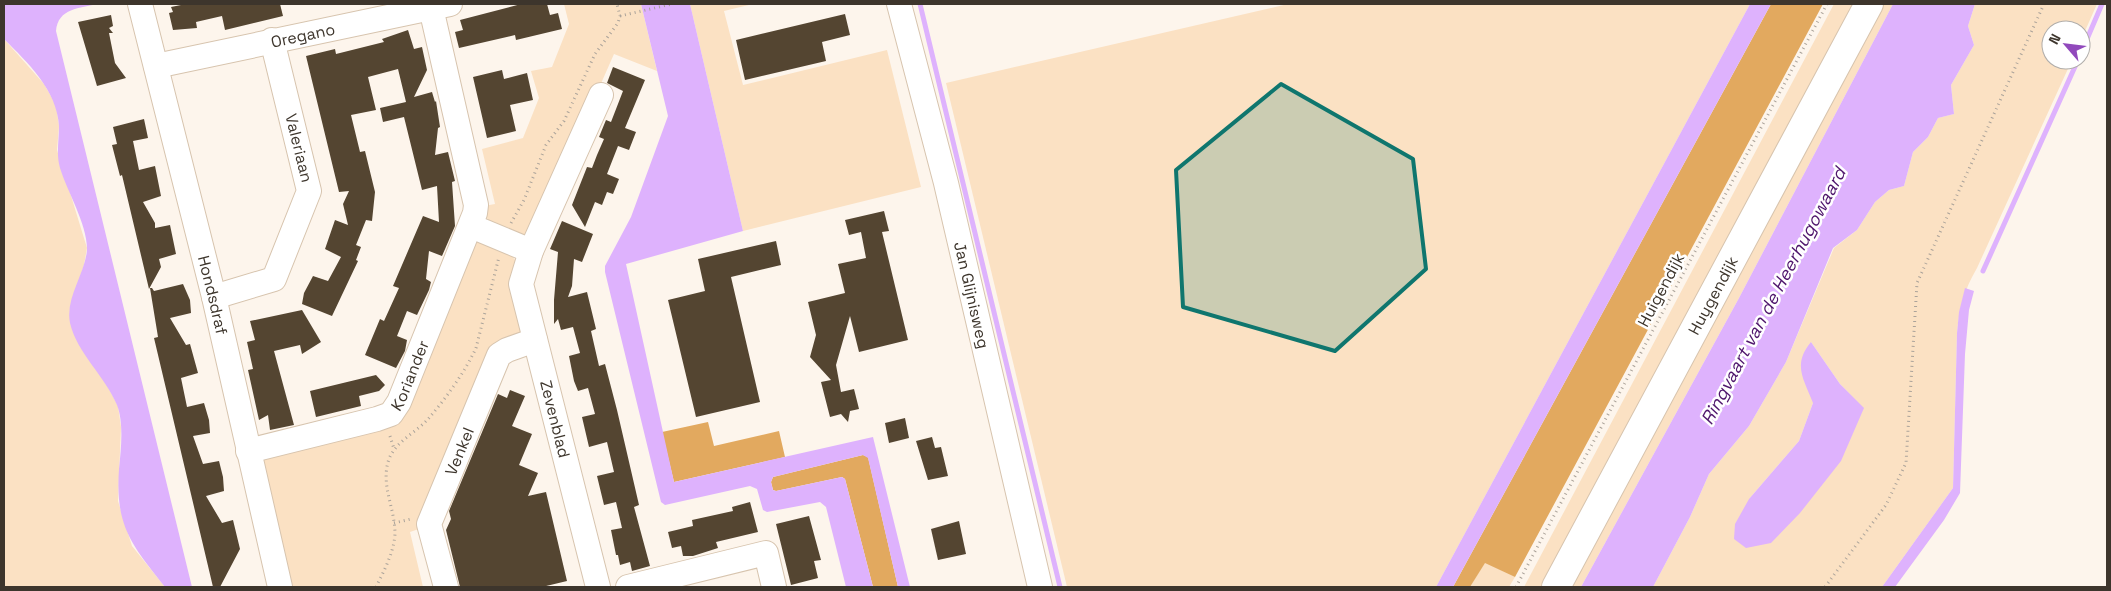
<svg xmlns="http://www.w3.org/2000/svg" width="2111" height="591" viewBox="0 0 2111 591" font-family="'Space Grotesk',sans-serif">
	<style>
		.green { fill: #fbe1c3; fill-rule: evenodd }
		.forest { fill: #e2a95f }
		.water { fill: #deb2fd }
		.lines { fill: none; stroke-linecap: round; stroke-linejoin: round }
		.stream { stroke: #deb2fd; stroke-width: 5 }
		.building { fill: #544531 }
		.minor-casing { stroke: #d7c4ae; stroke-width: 26 }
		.major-casing { stroke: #d7c4ae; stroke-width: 30 }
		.path { stroke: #aba39a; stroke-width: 3; stroke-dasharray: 1 4; stroke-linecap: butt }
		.minor { stroke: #fff; stroke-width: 24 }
		.major { stroke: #fff; stroke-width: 28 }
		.marked { fill: #0f766e; fill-opacity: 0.2; stroke: #0f766e; stroke-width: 4; stroke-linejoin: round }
		.labels { text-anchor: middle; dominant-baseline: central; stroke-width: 5; stroke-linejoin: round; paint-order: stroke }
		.street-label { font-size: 16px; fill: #3d352c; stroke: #fff }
		.water-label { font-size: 18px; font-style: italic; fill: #4e156c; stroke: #fff }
	</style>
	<rect width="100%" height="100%" fill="#fdf5ec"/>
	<!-- green -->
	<g class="green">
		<polygon points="564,4 641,4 657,71 614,54 536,231 520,238 488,221 484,206 495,204 482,149 523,138 539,98 531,71 552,67 569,24"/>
		<polygon points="690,4 753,4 724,11 743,85 887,50 921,187 743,231"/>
		<polygon points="1288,4 1750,4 1436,587 1067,587 946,83"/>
		<polygon points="1834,4 1857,4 1545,587 1524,587"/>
		<polygon points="1875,4 1893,4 1739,298 1581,587 1563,587"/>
		<path d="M1975 4H2097L2081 40V30H2051V60H2072L1977 268C1964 290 1959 309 1957 333L1953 488 1882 587H1653L1690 517 1709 474 1749 426 1786 362 1834 248 1857 230 1875 202 1889 190 1904 186 1913 152 1928 137 1938 118 1954 114 1951 85 1974 45 1968 26ZM1811 342 1840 384 1863 408 1749 499 1799 441 1813 403Z"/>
		<polygon points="4,39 44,84 56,105 59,126 57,150 87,248 84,265 77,286 78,342 108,387 118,406 121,427 118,501 132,546 165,587 4,587"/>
		<polygon points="475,234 506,248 518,264 523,327 422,528 410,532 423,587 286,587 263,457 393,423"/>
		<polygon points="1485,562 1515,577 1509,587 1470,587"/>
	</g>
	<!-- forest -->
	<g class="forest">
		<polygon points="1771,4 1823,4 1515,577 1485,563 1470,587 1453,587"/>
		<polygon points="708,422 714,446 779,431 785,457 674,482 662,432"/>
		<polygon points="863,455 868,457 898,587 873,587 845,479 842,477 776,491 773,490 771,482 773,477"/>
	</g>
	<!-- water -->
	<g class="water">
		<path d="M4 4H98C80 8 58 8 56 31L192 587H165C131 544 115 526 119 469 121 449 124 423 117 405 105 376 77 353 70 323 65 298 85 274 87 250 88 226 67 191 60 168 56 154 59 140 59 126 57 90 28 63 4 39Z"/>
		<polygon points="641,4 690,4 743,231 626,264 674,482 873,437 910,587 898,587 868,458 863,455 773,477 771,482 773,490 776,491 842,477 845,479 873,587 846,587 826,507 820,502 767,512 763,510 757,489 750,486 665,505 661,502 605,272 605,266 631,217 668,116"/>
		<polygon points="1750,4 1771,4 1453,587 1436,587"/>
		<polygon points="1893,4 1975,4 1968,26 1974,45 1951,85 1954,114 1938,118 1928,137 1913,152 1904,186 1889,190 1875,202 1857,230 1833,248 1786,362 1749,426 1709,474 1690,517 1653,587 1581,587 1739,298"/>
		<polygon points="1965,288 1974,291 1969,310 1965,354 1960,493 1944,520 1895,587 1882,587 1953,488 1957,333 1959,312"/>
		<path d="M1811 342 1840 384 1864 408 1841 461 1800 513 1771 543 1746 548 1734 539 1735 524 1749 499 1799 441 1813 403C1804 379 1792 365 1811 342Z"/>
	</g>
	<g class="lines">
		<!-- stream -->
		<g class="stream">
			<polyline points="920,4 1060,587"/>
			<polyline points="2081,53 2102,4"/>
			<polyline points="1983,271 2078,60"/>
		</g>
	</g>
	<!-- building -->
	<g class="building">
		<polygon points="186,4 280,4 283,16 225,30 222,16 196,22 197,28 173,30 169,13 173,12 171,7"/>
		<polygon points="521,4 547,4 550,15 558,13 562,29 516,40 515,35 459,48 455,32 463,30 460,20"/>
		<polygon points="845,14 850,35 822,42 826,61 745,80 736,40"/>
		<polygon points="111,15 113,26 109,28 113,33 109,33 115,63 126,78 97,86 78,22"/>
		<polygon points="408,30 414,49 422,47 427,70 414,97 432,92 435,102 436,101 440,127 438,128 435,155 448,152 455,181 452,182 455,226 442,256 429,251 426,279 431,282 429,290 417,315 407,311 397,336 407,340 405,351 396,368 365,355 380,319 384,321 399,288 393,286 423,216 439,222 437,186 422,190 404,117 383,122 380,108 406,102 398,69 368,77 376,110 351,115 360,152 365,151 375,192 372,221 366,220 356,245 361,247 356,260 358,261 332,316 302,304 304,293 313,276 328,281 341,257 325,249 335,220 348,225 343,204 349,191 339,192 306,56 335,49 336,54 384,42 382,39"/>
		<polygon points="613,67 645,80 625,128 636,132 629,150 618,146 607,174 619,179 613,194 607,192 602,205 595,202 585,227 572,205 587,167 592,168 597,155 604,139 599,137 606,120 611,122 623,91 607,83"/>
		<polygon points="502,70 504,79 527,73 533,100 510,105 516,131 487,138 473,77"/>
		<polygon points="144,119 148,138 133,141 139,170 155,166 161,196 143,202 155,223 155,228 170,225 176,254 159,259 161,267 149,289 122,175 120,176 112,145 117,144 113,127"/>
		<polygon points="884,211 889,231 882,232 908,340 859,352 850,316 836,365 841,392 854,389 859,409 850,411 848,422 841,414 830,417 821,382 831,380 810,357 816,335 808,302 845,293 838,264 866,258 861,232 849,235 845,220"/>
		<polygon points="562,221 593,234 582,262 574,259 572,286 568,297 587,292 596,329 591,331 599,366 605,364 617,410 639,505 634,507 650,566 632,571 630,562 620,565 618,555 616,555 611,530 622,528 616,502 604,505 597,476 614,472 607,442 589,447 582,417 595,414 588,388 578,391 574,381 569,356 580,353 573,327 561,330 558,319 554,324 554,300 558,252 550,249"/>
		<polygon points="776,241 781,265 731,277 760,402 696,417 668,300 705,291 698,259"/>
		<polygon points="183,284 190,300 191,313 170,318 186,345 190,344 198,373 181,378 187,407 204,403 209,420 210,433 193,436 203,464 219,461 223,477 224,491 206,496 222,523 233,520 240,549 220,587 213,587 154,338 158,337 150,288 152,288 154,291"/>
		<polygon points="302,310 321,342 302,354 300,345 274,351 294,425 270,430 268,415 259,420 248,370 253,369 247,342 255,340 250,321"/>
		<polygon points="376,375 385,385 379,391 359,396 361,406 316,417 310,391"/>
		<polygon points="510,390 525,396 512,426 532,434 519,465 538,473 528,496 546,492 567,581 542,587 460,587 446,530 451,519 449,511 498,394 507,398"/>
		<polygon points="905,418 909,438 889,443 885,423"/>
		<polygon points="932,437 935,448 941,447 948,476 928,480 916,441"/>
		<polygon points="750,502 758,532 716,542 718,548 693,556 683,556 681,546 672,548 668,532 693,526 692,520 733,511 732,507"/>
		<polygon points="809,516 821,560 814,561 818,578 791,585 776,524"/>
		<polygon points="959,521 966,554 938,560 931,529"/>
	</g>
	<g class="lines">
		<!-- minor casing -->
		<g class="minor-casing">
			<g id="minor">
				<path id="s1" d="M140 4 214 297 280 587"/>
				<path id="s2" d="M899 4 946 183 1040 587"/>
				<path id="s3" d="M156 66 450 4"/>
				<polyline points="471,226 531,251"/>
				<polyline points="214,297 274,279 309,191 272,40"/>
				<path id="s4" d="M248 451 377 419 391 414 399 402 475 213 476 205 431 8"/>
				<path id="s5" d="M446 587 429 524 499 355 507 350 535 340"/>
				<polyline points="598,587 521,284 531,251 601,95"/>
				<polyline points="628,587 766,553 774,587"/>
			</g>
		</g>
		<!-- major casing -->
		<g class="major-casing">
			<g id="major">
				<path id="s6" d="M1556 587 1869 4"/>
			</g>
		</g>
		<!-- path -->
		<g class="path">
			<polyline points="620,16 672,4"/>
			<polyline points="511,223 524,200 546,145 564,121 595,54 618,23 620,16 617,4"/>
			<polyline points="390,436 394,449"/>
			<polyline points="394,523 411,519"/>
			<path d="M376 587C384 571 394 552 395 534 395 507 380 485 389 459 396 441 417 432 429 418 446 398 465 372 476 348L499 257"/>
			<polyline points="1516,587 1827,4"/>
			<polyline points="1825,587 1886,505 1906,463 1917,283 2044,4"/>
		</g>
		<!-- minor -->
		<use href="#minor" class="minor"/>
		<!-- major -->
		<use href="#major" class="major"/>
	</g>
	<!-- marked area -->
	<path class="marked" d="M1281 84 1413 159 1426 269 1335 351 1183 307 1176 170Z"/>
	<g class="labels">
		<!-- street labels -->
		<g class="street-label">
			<text stroke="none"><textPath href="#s3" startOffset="150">Oregano</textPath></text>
			<text transform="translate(299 148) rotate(76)">Valeriaan</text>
			<text transform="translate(1661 290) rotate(-62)">Huigendijk</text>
			<text stroke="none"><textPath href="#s1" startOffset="300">Hondsdraf</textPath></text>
			<text stroke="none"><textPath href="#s2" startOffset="300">Jan Glijnisweg</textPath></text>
			<text stroke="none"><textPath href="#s6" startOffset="331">Huygendijk</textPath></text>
			<text stroke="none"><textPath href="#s4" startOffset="191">Koriander</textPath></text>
			<text transform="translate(555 419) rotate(76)">Zevenblad</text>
			<text stroke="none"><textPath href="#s5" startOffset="144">Venkel</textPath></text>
		</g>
		<!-- water labels -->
		<g class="water-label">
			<text transform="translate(1773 296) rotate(-62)">Ringvaart van de Heerhugowaard</text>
		</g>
	</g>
	<!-- border -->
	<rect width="2111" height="591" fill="none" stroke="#3d352c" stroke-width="10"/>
	<!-- north arrow -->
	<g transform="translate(2066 45) rotate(298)"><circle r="24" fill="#ffffff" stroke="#b1aeab"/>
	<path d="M0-4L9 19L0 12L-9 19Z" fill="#9149bc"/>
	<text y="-8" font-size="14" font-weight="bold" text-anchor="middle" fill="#3d352c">N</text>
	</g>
</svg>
